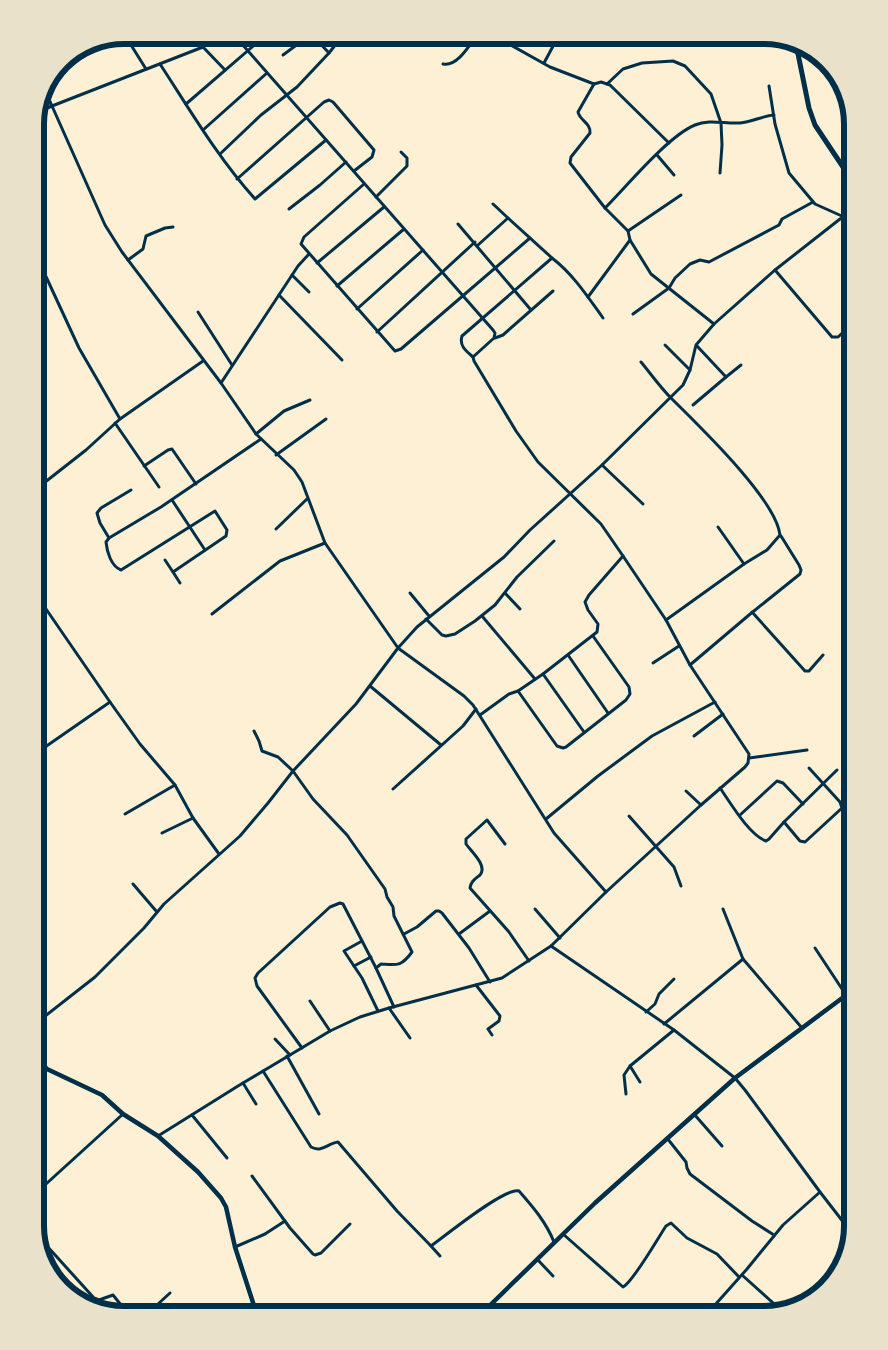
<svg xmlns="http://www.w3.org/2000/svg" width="888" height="1350" viewBox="0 0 888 1350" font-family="'Archivo Narrow',sans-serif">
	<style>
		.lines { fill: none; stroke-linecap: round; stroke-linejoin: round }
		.minor { stroke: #003049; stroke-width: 3 }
		.tertiary { stroke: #003049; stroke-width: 4.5 }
		.primary { stroke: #003049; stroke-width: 5 }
		.rim { fill: none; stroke: #003049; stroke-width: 6 }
	</style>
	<rect width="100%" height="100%" fill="#fdf0d5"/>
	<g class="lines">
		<!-- minor -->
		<g class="minor">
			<polyline points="234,35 493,330 495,333 494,338 473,357 474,361 516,431 538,462 601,524 623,556 666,620 690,665 749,754 748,763 745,767 701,805 606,892 551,946"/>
			<polyline points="312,35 329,53"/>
			<polyline points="493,35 550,67 594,84 601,82 610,85 669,143"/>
			<polyline points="126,37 146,69"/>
			<polyline points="203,47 225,70"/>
			<polyline points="283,55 310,35"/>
			<polyline points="544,63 559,35"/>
			<path d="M160 64C190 110 218 158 255 199L326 140"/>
			<path d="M443 64C457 67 469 46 477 35"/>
			<path d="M594 84 578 112C580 121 591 123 590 133L571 157 570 163 605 208"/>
			<polyline points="607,84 623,69 642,63 673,61 685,66 711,94 721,123 722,145 720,173"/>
			<polyline points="769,86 775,124 789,173 815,204 844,217"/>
			<polyline points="46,93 52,106 203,47 194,35"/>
			<polyline points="186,104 266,35"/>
			<polyline points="38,112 52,106 105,225 122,252 221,383 256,434 294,470 302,482 325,543 398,648 464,696 473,705 554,833 606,892"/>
			<polyline points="203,130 267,73"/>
			<polyline points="220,154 261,115 297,87 329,53 343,35"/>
			<polyline points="657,155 674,175"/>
			<polyline points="237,179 324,102 329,100 333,102 374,150 372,157 354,171"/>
			<polyline points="364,184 304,237 301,244 395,351 401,349 530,238"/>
			<polyline points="376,197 407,166 407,158 401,152"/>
			<polyline points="493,204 508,218"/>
			<polyline points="289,209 320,185 346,162"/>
			<polyline points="458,224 531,310"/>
			<polyline points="628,231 681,195"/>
			<path d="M552 258C573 274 588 297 603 318"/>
			<polyline points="128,260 143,249 146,236 165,228 173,227"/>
			<polyline points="317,263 384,207"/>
			<polyline points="42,268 79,348 120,419"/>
			<polyline points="775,270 832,337 838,337 853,323"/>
			<polyline points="292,275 309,292"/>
			<polyline points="337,286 404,229"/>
			<polyline points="279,295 342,360"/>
			<polyline points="588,297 630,240"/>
			<polyline points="357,309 423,250"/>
			<polyline points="198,312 232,365"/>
			<polyline points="633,314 669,288 675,278 690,264 700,260 709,262 779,225 782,219 813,202"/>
			<path d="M714 324 651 274 630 240 628 231 605 208C627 186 668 136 695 125 709 119 725 124 740 123 752 122 762 116 774 115"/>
			<polyline points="377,332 475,242"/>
			<polyline points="495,338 503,335 553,291"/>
			<polyline points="665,345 690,370"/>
			<path d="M473 357C466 351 459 346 462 336L552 258 508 218 478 245"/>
			<path d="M641 362C651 374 660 387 671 398 698 425 776 499 780 535L767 550 744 564 666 620"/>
			<polyline points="726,377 741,365"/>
			<polyline points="221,383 298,266 309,254"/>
			<polyline points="693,405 726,377 697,346"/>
			<polyline points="115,423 159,487"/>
			<polyline points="256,434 284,411 310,400"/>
			<polyline points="276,455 326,419"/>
			<polyline points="602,465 643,504"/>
			<polyline points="144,466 168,450 172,449 196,484"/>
			<polyline points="35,490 86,450 120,419 203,361"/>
			<polyline points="172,500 205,550"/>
			<polyline points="718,527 744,564"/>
			<polyline points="276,529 307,499"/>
			<polyline points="109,538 100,523 97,513 101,508 131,490"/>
			<polyline points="165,560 173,572"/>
			<path d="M180 583 173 572 226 536 227 530 215 511 121 570C111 566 107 552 106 542L109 538 161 507 261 439"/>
			<polyline points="410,593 429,616"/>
			<polyline points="505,593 520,609"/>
			<polyline points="752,612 805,671 809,671 823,655"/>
			<polyline points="212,614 280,561 325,543"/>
			<polyline points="482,616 535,679"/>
			<polyline points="426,619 442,635 446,636 455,634 475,621 495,605 517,577 554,541"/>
			<polyline points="568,655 608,713"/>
			<polyline points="653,663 679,646"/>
			<polyline points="690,665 749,615 800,574 801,570 799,565 781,536"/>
			<polyline points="543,674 584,732"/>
			<polyline points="370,686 441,745"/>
			<polyline points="518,691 557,746 563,748 566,747 626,700 630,694 629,687 593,636"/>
			<polyline points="110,702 140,744 175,785 193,818 219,854"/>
			<polyline points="480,715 509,694 518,691 543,674 597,632 598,624 588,610 585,602 589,595 623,556"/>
			<path d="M254 731 259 741 262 751 278 757 293 771 313 799 347 835 385 889 387 897 393 907 394 916 412 952C401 967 397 965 381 964L376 968"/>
			<polyline points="694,736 723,714"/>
			<polyline points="35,754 110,702 35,593"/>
			<polyline points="749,758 807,750"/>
			<path d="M720 788C730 802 749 835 766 841L769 839 784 822 837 770"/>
			<polyline points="393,789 463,726 476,709"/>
			<polyline points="686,791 701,805"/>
			<polyline points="125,814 175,785"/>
			<polyline points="740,815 777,781 783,783 803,804"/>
			<polyline points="629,816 674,867 681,886"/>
			<polyline points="546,819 598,776 652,736 715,702"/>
			<polyline points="784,822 800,841 805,842 842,808 840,802 809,768"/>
			<polyline points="162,833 193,818"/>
			<path d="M505 844 487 820 466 839V844C471 851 488 866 480 875 475 879 471 881 470 888L509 932 529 961"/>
			<polyline points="133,884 157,912"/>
			<polyline points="535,909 560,938"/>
			<polyline points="404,934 417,927 436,911 439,911 442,913 469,948 490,982"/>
			<polyline points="459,934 490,911"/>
			<polyline points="362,941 344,951 362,978 378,1011"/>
			<polyline points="815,948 846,995"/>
			<polyline points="743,959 802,1028"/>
			<polyline points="354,966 371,957"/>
			<polyline points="476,985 500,1016 499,1021 488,1029 492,1035"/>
			<polyline points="310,1001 330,1031"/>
			<polyline points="389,1008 410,1038"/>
			<polyline points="646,1012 655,1004 659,994 674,979"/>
			<polyline points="35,1024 95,977 144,928 164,904 240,836 268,803 293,771 356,704 398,648 417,627 504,557 530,530 602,465 683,385 690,370 696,345 714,324 775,270 840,219 853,214"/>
			<polyline points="664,1024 743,959 723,909"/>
			<polyline points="275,1039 290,1055"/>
			<polyline points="302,1048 257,986 255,978 258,973 330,907 340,903 343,904 376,968 394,1007"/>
			<polyline points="287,1056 319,1114"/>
			<path d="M263 1071 311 1147C322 1153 328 1143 338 1142L397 1211 431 1246"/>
			<polyline points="35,1077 47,1069"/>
			<polyline points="640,1082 630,1066 674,1030"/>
			<polyline points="243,1083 256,1104"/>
			<polyline points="626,1094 624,1075 630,1066"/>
			<polyline points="694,1114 722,1146"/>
			<polyline points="192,1115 227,1158"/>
			<polyline points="158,1136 238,1086 330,1031 360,1017 389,1008 502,978 551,946 674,1030 735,1078 745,1090 820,1192 851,1232"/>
			<polyline points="667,1138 686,1162 687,1168 690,1174 752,1221 774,1235"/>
			<polyline points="252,1176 290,1228 313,1254 315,1255 321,1253 350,1224"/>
			<polyline points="35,1194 123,1114"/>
			<path d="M563 1234 623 1287C633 1282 658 1238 666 1226L671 1223 687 1238 717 1254 739 1277"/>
			<polyline points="37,1235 94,1298 99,1300 113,1295 129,1315"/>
			<polyline points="235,1247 265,1234 285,1221"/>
			<path d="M440 1256 431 1246C445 1236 506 1186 519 1191 533 1207 546 1222 554 1242"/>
			<polyline points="537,1259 553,1276"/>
			<polyline points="742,1275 781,1310"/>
			<polyline points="146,1315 170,1293"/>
			<polyline points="706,1315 747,1269 783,1225 820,1192"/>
		</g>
		<!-- tertiary -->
		<g class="tertiary">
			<polyline points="35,1056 47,1069 102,1095 123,1114 158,1136 198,1172 221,1198 226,1207 235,1247 257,1315"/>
			<polyline points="480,1315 595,1203 735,1078 853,990"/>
		</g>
		<!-- primary -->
		<polyline class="primary" points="796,44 809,108 815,125 853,182"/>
	</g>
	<!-- crop -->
	<path d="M0 0H888V1350H0ZM124 44H764A80 80 0 0 1 844 124V1226A80 80 0 0 1 764 1306H124A80 80 0 0 1 44 1226V124A80 80 0 0 1 124 44Z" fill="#e9e1ca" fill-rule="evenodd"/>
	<path class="rim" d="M124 44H764A80 80 0 0 1 844 124V1226A80 80 0 0 1 764 1306H124A80 80 0 0 1 44 1226V124A80 80 0 0 1 124 44Z"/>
</svg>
